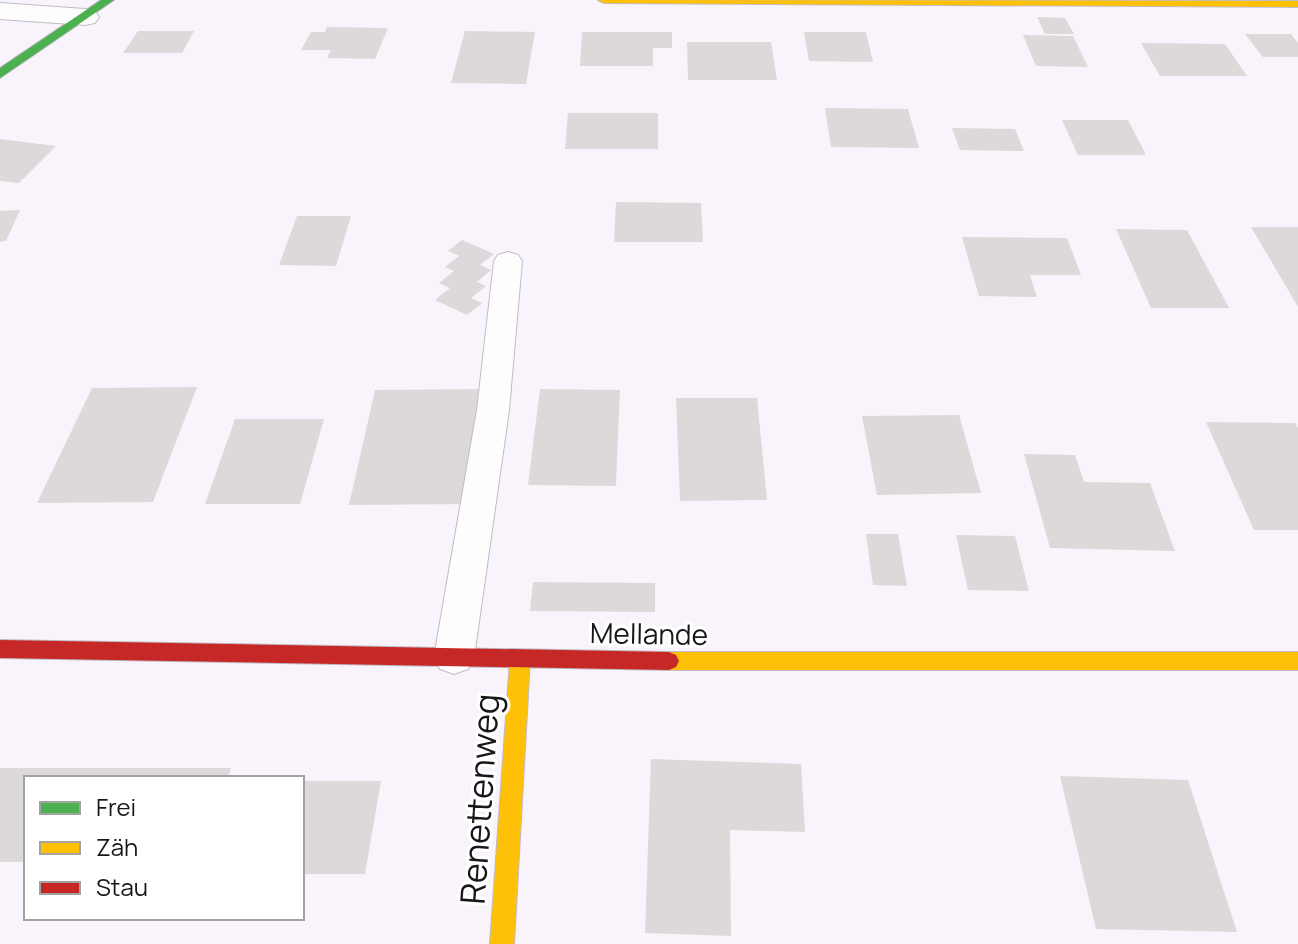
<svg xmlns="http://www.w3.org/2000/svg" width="1298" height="944" viewBox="0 0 1298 944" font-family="Manrope,sans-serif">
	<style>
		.building { fill: #ddd8d9 }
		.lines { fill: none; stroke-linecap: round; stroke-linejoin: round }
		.lane-casing { stroke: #c0bcc2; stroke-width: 2 }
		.street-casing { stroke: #c0bcc2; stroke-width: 2 }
		.fast-casing { stroke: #c0bcc2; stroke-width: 2 }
		.slow-casing { stroke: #c0bcc2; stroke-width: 2 }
		.jam-casing { stroke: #c0bcc2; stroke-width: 2 }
		.lane { fill: #fefdfe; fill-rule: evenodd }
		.street { fill: #fefdfe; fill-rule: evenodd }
		.fast { fill: #4caf50; fill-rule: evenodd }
		.slow { fill: #ffc107; fill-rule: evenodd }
		.jam { fill: #c62828; fill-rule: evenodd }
		.labels { text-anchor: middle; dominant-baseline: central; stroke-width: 6; stroke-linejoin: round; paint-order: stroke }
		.street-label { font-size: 28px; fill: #19161a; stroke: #fff }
		.near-street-label { font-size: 34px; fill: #19161a; stroke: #fff }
	</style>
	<rect width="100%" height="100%" fill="#f9f4fb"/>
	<!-- building -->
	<g class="building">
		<polygon points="1037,17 1065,18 1074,34 1045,34"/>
		<polygon points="327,27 388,28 375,59 327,58 331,50 301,50 311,32 325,32"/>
		<polygon points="138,31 194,31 182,53 123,53"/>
		<polygon points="465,31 535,32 526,84 451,83"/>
		<polygon points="582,32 672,32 672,48 653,48 653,66 580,66"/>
		<polygon points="804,32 866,32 873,62 809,61"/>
		<polygon points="1245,34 1291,34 1298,43 1298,57 1263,57"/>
		<polygon points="1023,35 1073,36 1088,67 1036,66"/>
		<polygon points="687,42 771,42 777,80 688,80"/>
		<polygon points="1141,43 1225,44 1247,76 1160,76"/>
		<polygon points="825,108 908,109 919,148 831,147"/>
		<polygon points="568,113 658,113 658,149 565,149"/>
		<polygon points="1062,120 1128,120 1146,155 1078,155"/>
		<polygon points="952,128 1015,129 1024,151 960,150"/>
		<polygon points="0,139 56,146 19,183 0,181"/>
		<polygon points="616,202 701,203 703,242 614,242"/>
		<polygon points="20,210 6,241 0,242 0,211"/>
		<polygon points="297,216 351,216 336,266 279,265"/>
		<polygon points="1251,227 1298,227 1298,307"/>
		<polygon points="1116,229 1187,230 1229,308 1151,308"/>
		<polygon points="962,237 1067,238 1081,275 1030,275 1037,297 979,296"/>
		<polygon points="462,240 494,254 480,265 491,270 477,282 486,286 471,298 482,303 467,315 435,300 450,288 439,283 454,271 445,267 459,256 448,251"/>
		<polygon points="197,387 153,502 37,503 92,388"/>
		<polygon points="487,389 473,504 349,505 375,390"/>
		<polygon points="540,389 620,390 616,486 528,485"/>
		<polygon points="676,398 757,398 767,500 680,501"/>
		<polygon points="959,415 981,493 877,495 862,416"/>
		<polygon points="235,419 324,419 300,504 205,504"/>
		<polygon points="1206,422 1295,423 1298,428 1298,530 1254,530"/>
		<polygon points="1024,454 1075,455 1084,482 1150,483 1175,551 1050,548"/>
		<polygon points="866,534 898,534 907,586 873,585"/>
		<polygon points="956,535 1015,536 1029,591 968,590"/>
		<polygon points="533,582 655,583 655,612 530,611"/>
		<polygon points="651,759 801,764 805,832 730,830 731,936 645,933"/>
		<polygon points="0,768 231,768 228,778 26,778 26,862 0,862"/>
		<polygon points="1060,776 1188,780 1237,932 1096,929"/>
		<polygon points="302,781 381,781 365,874 302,874"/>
	</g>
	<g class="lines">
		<!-- lane casing -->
		<g class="lane-casing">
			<polygon id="lane" points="508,252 518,255 522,261 509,410 474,657 468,669 454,674 440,669 434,657 477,410 494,261 498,255"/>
		</g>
		<!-- street casing -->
		<g class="street-casing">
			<polygon id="street" points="0,3 85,9 95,11 99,17 95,23 85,25 0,19"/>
		</g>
		<!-- fast casing -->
		<g class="fast-casing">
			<polygon id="fast" points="101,0 114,0 0,78 0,68"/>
		</g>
		<!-- slow casing -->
		<g class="slow-casing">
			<g id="slow">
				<polygon points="598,0 1298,1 1298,7 604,3"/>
				<polygon points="520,650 527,653 530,659 514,944 490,944 510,659 513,653"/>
				<polygon points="669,652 1298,652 1298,670 669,670 662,667 659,661 662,655"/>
			</g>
		</g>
		<!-- jam casing -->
		<g class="jam-casing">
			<polygon id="jam" points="0,640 669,652 676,655 679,661 676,667 669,670 0,658"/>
		</g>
		<!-- lane -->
		<use href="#lane" class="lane"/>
		<!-- street -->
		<use href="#street" class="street"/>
		<!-- fast -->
		<use href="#fast" class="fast"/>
		<!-- slow -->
		<use href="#slow" class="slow"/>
		<!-- jam -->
		<use href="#jam" class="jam"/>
	</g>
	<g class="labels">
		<!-- street labels -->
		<g class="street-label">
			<text transform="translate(649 633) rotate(1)">Mellande</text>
		</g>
		<!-- near-street labels -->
		<g class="near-street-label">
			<text transform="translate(479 799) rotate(-86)">Renettenweg</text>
		</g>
	</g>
	<!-- legend -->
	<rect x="24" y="776" width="280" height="144" fill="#ffffff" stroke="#a3a2a3" stroke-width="2"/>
	<rect x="40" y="802" width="40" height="12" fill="#4caf50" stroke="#a3a2a3" stroke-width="2"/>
	<text x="96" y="816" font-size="24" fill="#19161a">Frei</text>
	<rect x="40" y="842" width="40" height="12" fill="#ffc107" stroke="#a3a2a3" stroke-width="2"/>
	<text x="96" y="856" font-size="24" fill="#19161a">Zäh</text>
	<rect x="40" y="882" width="40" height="12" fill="#c62828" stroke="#a3a2a3" stroke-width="2"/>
	<text x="96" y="896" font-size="24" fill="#19161a">Stau</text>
</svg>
